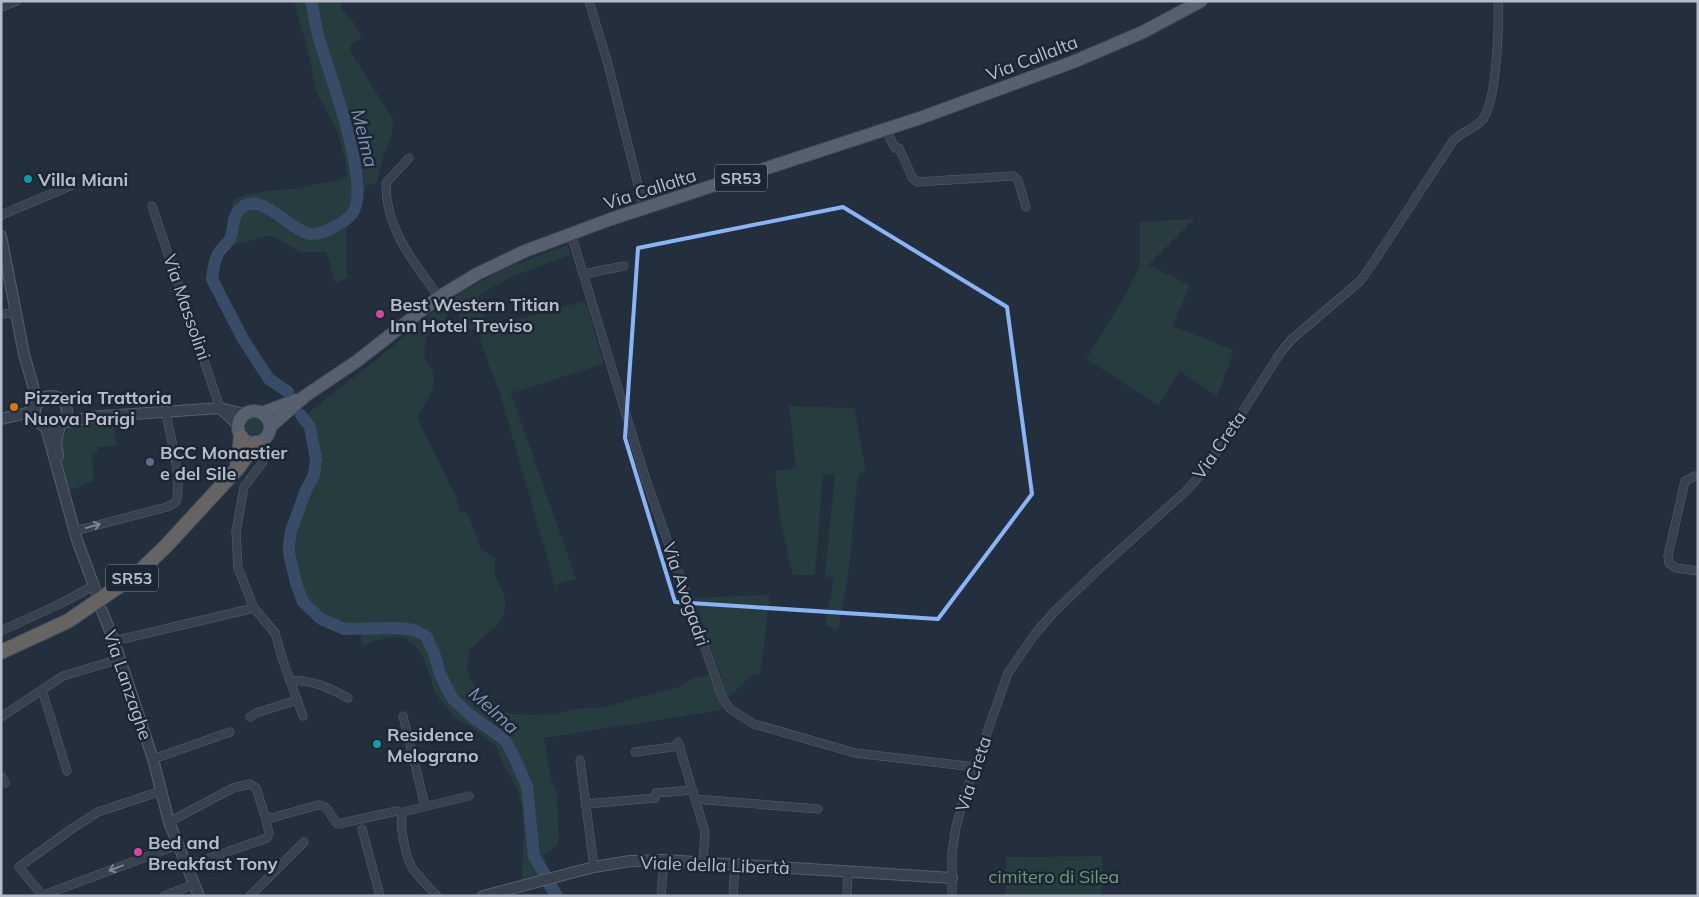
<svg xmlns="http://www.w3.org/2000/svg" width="1699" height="897" viewBox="0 0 1699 897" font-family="Mulish,sans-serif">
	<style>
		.green { fill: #263c3f }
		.water { fill: #394c67 }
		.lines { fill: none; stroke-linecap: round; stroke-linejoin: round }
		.river { stroke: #394c67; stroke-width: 12 }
		.minor-casing { stroke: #565f6c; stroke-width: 9 }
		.tertiary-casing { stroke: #565f6c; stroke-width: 12 }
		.primary-casing { stroke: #414a57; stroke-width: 14 }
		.trunk-casing { stroke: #434c59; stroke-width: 16 }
		.minor { stroke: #38414e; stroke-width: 8 }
		.tertiary { stroke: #38414e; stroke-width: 10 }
		.primary { stroke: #56606e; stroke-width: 12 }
		.trunk { stroke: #656462; stroke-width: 14 }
		.oneway { stroke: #7c8592 }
		.marked { fill: none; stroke: #8ab4f8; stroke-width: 4; stroke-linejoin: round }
		.culture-dot { fill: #0f9aa8; stroke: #1d2633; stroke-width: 2 }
		.hotel-dot { fill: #d1479c; stroke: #1d2633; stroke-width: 2 }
		.food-dot { fill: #e8710a; stroke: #1d2633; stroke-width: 2 }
		.service-dot { fill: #5c6f8a; stroke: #1d2633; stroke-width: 2 }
		.labels { text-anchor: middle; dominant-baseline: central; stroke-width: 5; stroke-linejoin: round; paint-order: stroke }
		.shield { fill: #1d2633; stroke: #878f9c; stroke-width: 1 }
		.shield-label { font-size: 16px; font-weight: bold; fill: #b4bcc9 }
		.street-label { font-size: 18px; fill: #b4bcc9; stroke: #1d2633 }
		.poi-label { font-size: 18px; font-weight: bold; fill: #b4bcc9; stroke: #1d2633; text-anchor: start }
		.park-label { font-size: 18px; fill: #6b9a76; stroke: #1d2633 }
		.water-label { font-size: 19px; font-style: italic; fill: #7c92b1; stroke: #1d2633 }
	</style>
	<rect width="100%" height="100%" fill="#242f3e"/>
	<!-- green -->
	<g class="green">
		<path d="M294 1H341L342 10 354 23 362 39 351 43 350 51 393 119 392 135 383 157 377 183 366 186C363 203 361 217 346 227V270L348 277 336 283 326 252H300L271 235 217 250 229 234 233 201C242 192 286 189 300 189L306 186 340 180 347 177 345 160 337 130 316 91 309 55Z"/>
		<polygon points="1194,219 1148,265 1190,285 1172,326 1234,350 1217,396 1180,371 1158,405 1086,359 1125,296 1140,265 1140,222"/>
		<path d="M567 245 571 255 515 275 478 295 488 327 585 301 604 364 511 393 576 579 555 585 501 397 476 328 456 332 462 305 449 309 446 319 426 337 424 358 433 371 434 388 417 417 456 497 460 513 466 512 478 539 481 550 495 558V574L505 598V611L497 625 469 650 467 666 469 677 488 703 501 712 512 714 551 715 562 713 572 709 599 708 676 688 694 678 710 675 723 710 544 738 551 779 557 793 559 843 544 856 551 874 520 882 522 877 524 835 522 808 517 788 506 770 496 746 471 727 456 719 434 692 431 678 421 653 413 644 405 638 394 637 374 641 362 646 361 637 358 632C319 629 304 615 293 579 289 565 285 551 287 537 288 530 292 523 295 516 298 509 299 501 302 494 304 488 308 483 311 477 318 460 312 442 306 426L302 428V418L391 348 421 321 465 290 505 269Z"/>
		<polygon points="789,406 854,408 866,471 858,474 848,577 838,630 825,625 834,578 825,576 835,474 823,475 815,575 793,575 780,521 775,471 796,468"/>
		<circle cx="254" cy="426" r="9"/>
		<path d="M113 420 116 446 98 447V453L92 454 94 481 67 491C64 469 53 443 72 426Z"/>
		<polygon points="770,595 760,676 753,674 728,698 694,598"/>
		<polygon points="1102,856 1102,896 1006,896 1006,857"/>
	</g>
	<!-- water -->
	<polygon class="water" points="555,883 564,896 549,896 543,886"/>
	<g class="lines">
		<!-- river -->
		<g class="river">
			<path d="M288 392 269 379 243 339 212 279C213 270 214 261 218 254 221 248 227 244 230 239 234 230 232 217 239 210 261 187 290 233 312 234 321 234 327 231 334 227 340 224 347 220 352 214 373 186 327 68 318 35 315 24 314 12 311 1"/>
			<polyline points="301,415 310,427 316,459 314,475 306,490 291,531 289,544 289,553 296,583 303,602 321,619 344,629 399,628 414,630 426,636 434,653 440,674 452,698 470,715 505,740 515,759 527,786 534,856 557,896"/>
		</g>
		<!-- minor casing -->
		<g class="minor-casing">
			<g id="minor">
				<polyline points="589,1 608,64 644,209"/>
				<polyline points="1,7 17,1"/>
				<polyline points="886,130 895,148 899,148 912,177 917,182 1013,176 1018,180 1026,207"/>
				<path d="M409 158 386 183C385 228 414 263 439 297"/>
				<polyline points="152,206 220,408"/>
				<polyline points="1,215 70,186"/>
				<polyline points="571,234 645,477 723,699 730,709 754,724 855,753 975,767"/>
				<polyline points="583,274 624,266"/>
				<polyline points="1,314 16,313"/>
				<polyline points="263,462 244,487 236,532 238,568 254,608 275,633 283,661 303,716"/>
				<polyline points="1695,476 1685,481 1668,556 1669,563 1676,568 1698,571"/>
				<path d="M75 531 167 507 176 502C183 479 170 437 166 413"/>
				<polyline points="1,631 60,604 93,586"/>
				<polyline points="114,641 254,608"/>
				<path d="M290 681C311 679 330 688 348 698"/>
				<polyline points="42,690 67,771"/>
				<polyline points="403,716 425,806"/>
				<polyline points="1,717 63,676 120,659"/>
				<polyline points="250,717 256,713 297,700"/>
				<polyline points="678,742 705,832 703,862"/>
				<polyline points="635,752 680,746"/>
				<polyline points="153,759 230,732"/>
				<polyline points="580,760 594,867"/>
				<polyline points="1,776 5,783"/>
				<polyline points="695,799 818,809"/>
				<polyline points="586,804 655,798 656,793 693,790"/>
				<path d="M169 822 233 788 250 784 256 788 265 816 271 818 318 805C331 806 329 817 338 824L397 811"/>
				<polyline points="362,829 380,896"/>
				<polyline points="187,866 267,838 269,833 265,816"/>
				<polyline points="41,896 178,845"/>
				<polyline points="43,896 19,867 73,828 98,812 161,791"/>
				<polyline points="164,896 195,884"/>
				<polyline points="250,896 304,842"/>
				<path d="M437 896C429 888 420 878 413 869 406 859 398 823 403 812L469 796"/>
				<polyline points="661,896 664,860"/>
				<polyline points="733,896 735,865"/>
				<polyline points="847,896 848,871"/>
				<path d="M952 896V853L956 827 963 801 1008 673 1035 634 1054 612 1100 568 1186 491 1204 471 1281 352 1291 340 1360 281 1375 260 1453 141C1462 131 1475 129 1483 119 1497 100 1499 25 1498 1"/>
			</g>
		</g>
		<!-- tertiary casing -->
		<g class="tertiary-casing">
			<g id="tertiary">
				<polyline points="1,236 24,354 38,404"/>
				<circle cx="51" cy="412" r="16"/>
				<polyline points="221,409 238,425"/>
				<polyline points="1,419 27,413 36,406"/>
				<polyline points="64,423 90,417 220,408 244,414"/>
				<polyline points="46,428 77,540 97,594"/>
				<polyline points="58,456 56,443 60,426"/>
				<polyline points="102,611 114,641 153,759 169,822 199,896"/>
				<polyline points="483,896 594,867 630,861 664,860 952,878"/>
			</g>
		</g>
		<!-- primary casing -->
		<g class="primary-casing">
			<g id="primary">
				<circle cx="254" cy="427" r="16"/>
				<polyline points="262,413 296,400"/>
				<polyline points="270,427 305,396 357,361 439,297 477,274 525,251 611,219 920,118 1073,62 1143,32 1201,1"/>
			</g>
		</g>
		<!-- trunk casing -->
		<g class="trunk-casing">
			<g id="trunk">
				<polyline points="237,468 241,437"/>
				<polyline points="1,652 68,621 137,574 167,545 237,469 256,443"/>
			</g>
		</g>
		<!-- minor -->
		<use href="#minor" class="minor"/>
		<!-- tertiary -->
		<use href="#tertiary" class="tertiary"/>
		<!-- primary -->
		<use href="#primary" class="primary"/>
		<!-- trunk -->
		<use href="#trunk" class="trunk"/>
	</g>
	<!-- one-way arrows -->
	<defs><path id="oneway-shaft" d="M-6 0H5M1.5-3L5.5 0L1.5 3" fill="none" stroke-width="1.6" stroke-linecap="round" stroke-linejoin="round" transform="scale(1.25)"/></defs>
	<g class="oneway">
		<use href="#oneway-shaft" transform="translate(93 526) rotate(-15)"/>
		<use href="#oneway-shaft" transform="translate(116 868) rotate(159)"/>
	</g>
	<!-- marked area -->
	<path class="marked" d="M843 207 1007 307 1032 494 938 619 675 602 625 438 638 248Z"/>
	<!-- markers -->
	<g class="culture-dot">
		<circle cx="28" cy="179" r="5"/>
		<circle cx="377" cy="744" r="5"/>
	</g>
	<g class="hotel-dot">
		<circle cx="380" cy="314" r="5"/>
		<circle cx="138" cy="852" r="5"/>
	</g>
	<circle class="food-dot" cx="14" cy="407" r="5"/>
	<circle class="service-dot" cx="150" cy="462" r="5"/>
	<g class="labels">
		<!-- shield labels -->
		<g class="shield">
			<rect x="715" y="164.5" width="52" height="27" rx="4"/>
			<rect x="106" y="564.5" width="52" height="27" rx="4"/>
		</g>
		<g class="shield-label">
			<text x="741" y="178">SR53</text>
			<text x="132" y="578">SR53</text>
		</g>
		<!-- street labels -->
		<g class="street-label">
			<text transform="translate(1032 58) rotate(-21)">Via Callalta</text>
			<text transform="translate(650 189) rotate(-18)">Via Callalta</text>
			<text transform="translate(187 307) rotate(71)">Via Massolini</text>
			<text transform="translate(1219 445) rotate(-55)">Via Creta</text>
			<text transform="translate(686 594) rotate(71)">Via Avogadri</text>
			<text transform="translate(128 685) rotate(71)">Via Lanzaghe</text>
			<text transform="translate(973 774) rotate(-72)">Via Creta</text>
			<text transform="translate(715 865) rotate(2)">Viale della Libertà</text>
		</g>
		<!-- poi labels -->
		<g class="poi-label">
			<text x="38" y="179">Villa Miani</text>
			<text x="390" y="304">Best Western Titian<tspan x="390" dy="21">Inn Hotel Treviso</tspan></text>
			<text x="24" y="397">Pizzeria Trattoria<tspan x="24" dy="21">Nuova Parigi</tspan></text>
			<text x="160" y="452">BCC Monastier<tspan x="160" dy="21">e del Sile</tspan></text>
			<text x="387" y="734">Residence<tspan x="387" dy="21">Melograno</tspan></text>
			<text x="148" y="842">Bed and<tspan x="148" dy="21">Breakfast Tony</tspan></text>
		</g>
		<!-- park labels -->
		<g class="park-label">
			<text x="1054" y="876">cimitero di Silea</text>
		</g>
		<!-- water labels -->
		<g class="water-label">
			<text transform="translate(365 138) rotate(76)">Melma</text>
			<text transform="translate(494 710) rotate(42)">Melma</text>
		</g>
	</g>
	<!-- border -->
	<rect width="1699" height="897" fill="none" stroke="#b4bcc9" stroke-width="5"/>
</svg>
